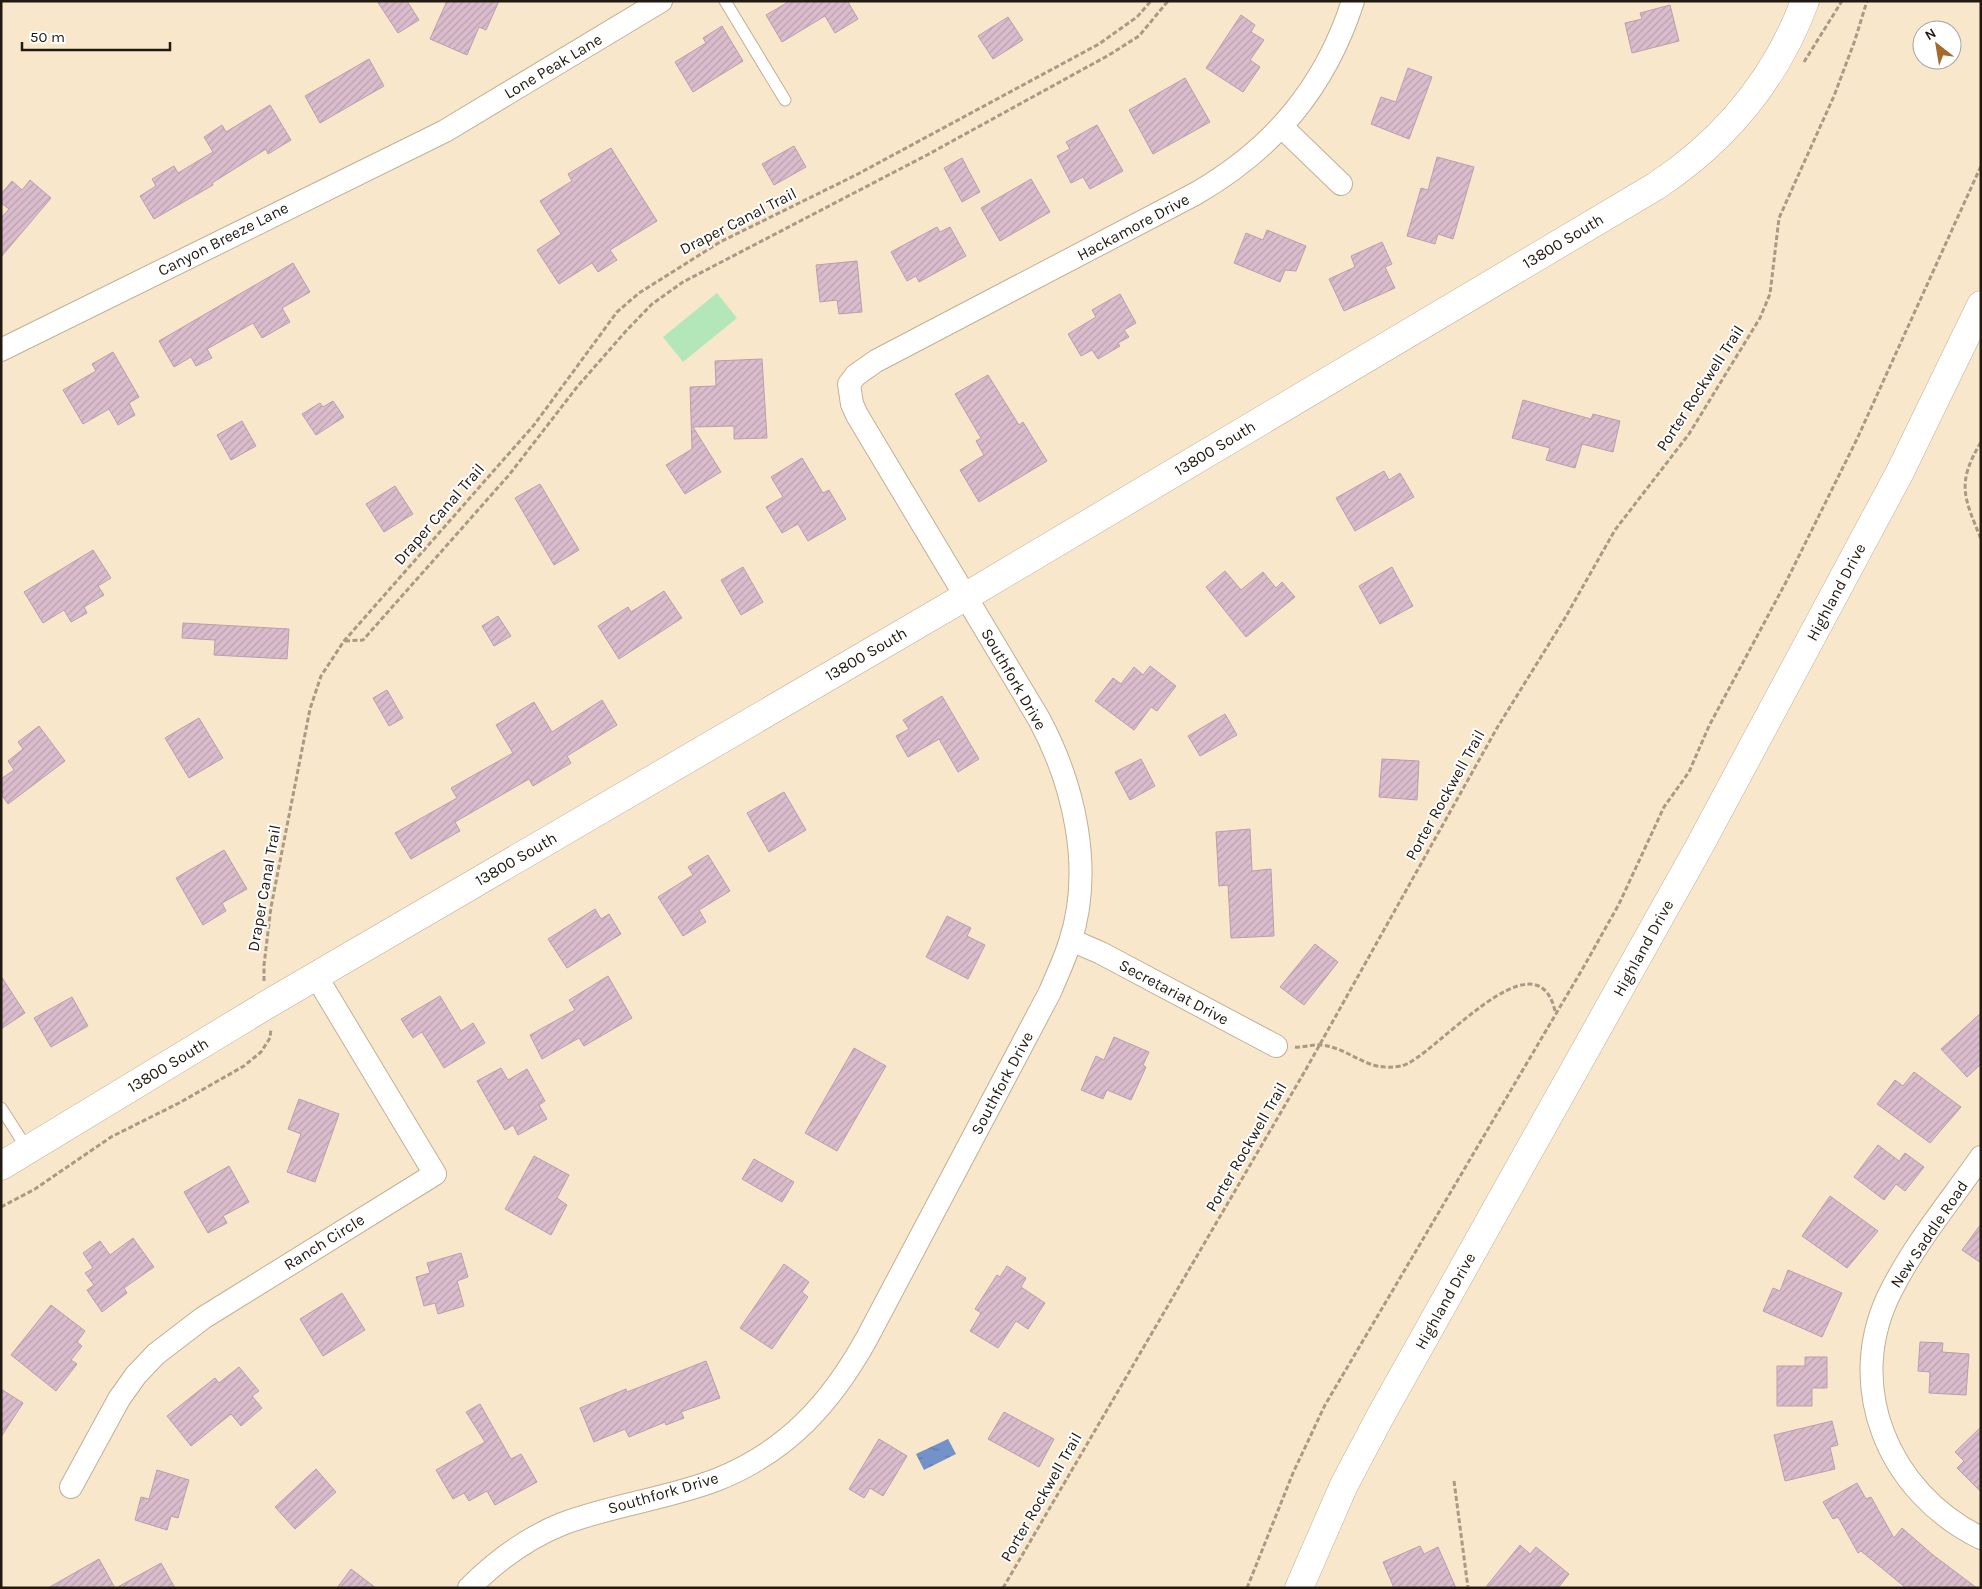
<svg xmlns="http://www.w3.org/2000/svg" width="1982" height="1589" viewBox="0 0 1982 1589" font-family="Karla,sans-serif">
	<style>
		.garden { fill: #b3e7ba }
		.water { fill: url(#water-ripples) }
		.building { fill: url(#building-hatch); stroke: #bb9eaf }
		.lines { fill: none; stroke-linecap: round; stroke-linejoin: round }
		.service-casing { stroke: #c0b095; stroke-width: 13 }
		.minor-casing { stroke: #c0b095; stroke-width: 24 }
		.secondary-casing { stroke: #c0b095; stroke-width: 29 }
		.path { stroke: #a89a85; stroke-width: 3; stroke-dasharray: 5 2.5; stroke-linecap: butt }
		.service { stroke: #fff; stroke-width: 11 }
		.minor { stroke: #fff; stroke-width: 22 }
		.secondary { stroke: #fff; stroke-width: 28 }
		.labels { text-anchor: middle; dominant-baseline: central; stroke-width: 4; stroke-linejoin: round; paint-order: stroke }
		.street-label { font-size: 16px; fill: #201a10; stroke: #fff }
	</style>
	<defs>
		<pattern id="water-ripples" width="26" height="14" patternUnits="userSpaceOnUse" patternTransform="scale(1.25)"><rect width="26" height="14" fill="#7492c9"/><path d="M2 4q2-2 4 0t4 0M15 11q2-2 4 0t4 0" fill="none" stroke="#5f76a2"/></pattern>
		<pattern id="building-hatch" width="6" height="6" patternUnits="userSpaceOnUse" patternTransform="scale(1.25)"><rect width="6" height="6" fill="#dabccd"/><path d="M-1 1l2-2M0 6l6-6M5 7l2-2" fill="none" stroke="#bba1af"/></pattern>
	</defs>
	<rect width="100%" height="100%" fill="#f9e7cc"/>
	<!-- garden -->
	<polygon class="garden" points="717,293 737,318 683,362 663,337"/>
	<!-- water -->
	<polygon class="water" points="948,1439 956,1454 924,1470 916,1454"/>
	<!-- building -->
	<g class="building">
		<polygon points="377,1 407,1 419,20 398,33"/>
		<polygon points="447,1 499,1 486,30 479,27 467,55 430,39"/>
		<polygon points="790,1 850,1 848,2 858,19 835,33 825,16 782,42 766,15"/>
		<polygon points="1670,5 1679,41 1632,53 1625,23 1642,19 1640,13"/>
		<polygon points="1241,15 1255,25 1251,32 1264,40 1250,60 1260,67 1243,92 1206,68"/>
		<polygon points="1008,17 1023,40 993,59 978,36"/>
		<polygon points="722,26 743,61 693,92 675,62 706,43 703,38"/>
		<polygon points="369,59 384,86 320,123 305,96"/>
		<polygon points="1408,68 1432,77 1409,139 1371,124 1381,97 1396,102"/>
		<polygon points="1185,78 1210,122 1153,154 1129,110"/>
		<polygon points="270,105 291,140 268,154 266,149 212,183 213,185 154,219 140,196 156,186 152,179 174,166 178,173 213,152 204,137 222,125 226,132"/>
		<polygon points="1097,125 1123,171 1090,189 1083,177 1071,183 1057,156 1070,149 1066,142"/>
		<polygon points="794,146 806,167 774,185 762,164"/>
		<polygon points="611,148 657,221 610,250 617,260 598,272 592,263 559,284 537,250 561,234 540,201 572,181 568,174"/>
		<polygon points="1437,157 1474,167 1453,239 1438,234 1435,244 1407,236 1421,188 1428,190"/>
		<polygon points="962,158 980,192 962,202 944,168"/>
		<polygon points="1031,179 1050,212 1000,241 981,208"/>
		<polygon points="30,180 51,198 1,257 1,218 9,209 1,203 1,194 12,181 22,190"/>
		<polygon points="937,227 940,232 950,227 966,256 919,282 916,276 907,281 891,252"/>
		<polygon points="1267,230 1306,246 1296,271 1285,270 1280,282 1234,263 1246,233 1263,240"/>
		<polygon points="1382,242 1392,264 1385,267 1395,288 1344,311 1329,279 1355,267 1351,256"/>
		<polygon points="857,261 862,312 839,314 837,300 820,302 816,265"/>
		<polygon points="293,263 310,292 282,308 290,322 262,338 253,323 207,349 212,358 196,366 191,357 174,367 159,341"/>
		<polygon points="1120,294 1136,323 1124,330 1129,337 1118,343 1120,346 1098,359 1092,350 1081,356 1068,334 1096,317 1092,310"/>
		<polygon points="113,352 139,397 129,403 135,415 118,425 109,409 83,424 63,390 96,371 92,364"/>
		<polygon points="762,359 767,438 734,439 734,426 693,427 721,472 685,494 666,465 692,449 690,387 716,386 715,361"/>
		<polygon points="988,375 1019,425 1023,422 1047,461 979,502 960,470 984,455 976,441 981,438 955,394"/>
		<polygon points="1523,400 1591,419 1593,414 1620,421 1613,452 1582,444 1575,468 1546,460 1550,448 1512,438"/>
		<polygon points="333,401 344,417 316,435 302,414 320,403 323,407"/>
		<polygon points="242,421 256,446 231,460 217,435"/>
		<polygon points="802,458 823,493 829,490 846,519 808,541 798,524 782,533 766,507 783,497 771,477"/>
		<polygon points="1384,471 1389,480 1400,473 1414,497 1355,531 1336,498"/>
		<polygon points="540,484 579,550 554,565 515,498"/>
		<polygon points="395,486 413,514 384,532 366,504"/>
		<polygon points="93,550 111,578 98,586 104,595 84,607 87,613 71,622 64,610 43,623 24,592"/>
		<polygon points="743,567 763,602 741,615 721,580"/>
		<polygon points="1392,567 1413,606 1380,624 1359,586"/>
		<polygon points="1225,571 1241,590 1263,572 1276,588 1282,582 1295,597 1246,637 1206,587"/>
		<polygon points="664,591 682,618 619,659 598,626 628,607 631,612"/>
		<polygon points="498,616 511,636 494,646 482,626"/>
		<polygon points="183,623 289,629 287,659 214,655 215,640 182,638"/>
		<polygon points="1150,666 1176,686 1157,711 1151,707 1134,730 1095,701 1113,678 1121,684 1134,667 1143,675"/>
		<polygon points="387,690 403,718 389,726 373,698"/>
		<polygon points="942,696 979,759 958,772 939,739 908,757 896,736 909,729 903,720"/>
		<polygon points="602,700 617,725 567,756 571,763 533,786 529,779 455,822 460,831 411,859 395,833 457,798 451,788 513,753 496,725 534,702 552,732"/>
		<polygon points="1225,714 1237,735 1200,756 1188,736"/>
		<polygon points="199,718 223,758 189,778 165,738"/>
		<polygon points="39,726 65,761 8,804 1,794 1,779 14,770 8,761 23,749 18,742"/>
		<polygon points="1141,759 1155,786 1130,800 1115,772"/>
		<polygon points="1382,759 1419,761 1417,800 1379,797"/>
		<polygon points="784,792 806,830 769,852 747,813"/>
		<polygon points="1250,829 1252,871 1271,869 1274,936 1231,938 1228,885 1219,886 1216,832"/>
		<polygon points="224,850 247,889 222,903 226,911 203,925 176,878"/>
		<polygon points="708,855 730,891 699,910 706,922 683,936 658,897 693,875 688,867"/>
		<polygon points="595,909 601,919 609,914 621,934 567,968 548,939"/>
		<polygon points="947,916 971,928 967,936 985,945 968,979 926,957"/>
		<polygon points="1315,944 1338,962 1304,1005 1280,987"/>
		<polygon points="1,976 25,1013 1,1029"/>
		<polygon points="608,976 632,1018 584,1046 579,1038 542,1059 530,1035 575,1010 569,1000"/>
		<polygon points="440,996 461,1031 473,1023 485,1043 444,1068 422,1032 413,1038 401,1019"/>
		<polygon points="72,997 88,1026 51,1047 34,1018"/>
		<polygon points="1981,1013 1981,1064 1967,1077 1941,1049"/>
		<polygon points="1114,1037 1149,1052 1143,1065 1146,1067 1131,1100 1107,1090 1103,1099 1081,1090 1096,1056 1104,1060"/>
		<polygon points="854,1048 886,1066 837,1151 805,1133"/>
		<polygon points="501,1068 508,1080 527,1069 545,1101 539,1105 547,1119 518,1135 513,1125 505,1130 477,1081"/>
		<polygon points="1914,1072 1961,1107 1930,1143 1877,1104 1895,1080 1903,1086"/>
		<polygon points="299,1099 339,1114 315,1182 287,1172 301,1134 288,1129"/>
		<polygon points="1878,1145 1899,1161 1905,1153 1924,1167 1905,1191 1896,1184 1884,1200 1854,1177"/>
		<polygon points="534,1156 569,1175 557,1198 567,1205 551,1235 505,1209"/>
		<polygon points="754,1159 794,1182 782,1202 742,1179"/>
		<polygon points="229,1166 249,1202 223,1216 227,1223 208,1233 184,1192"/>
		<polygon points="1830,1196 1878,1231 1847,1268 1802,1236"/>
		<polygon points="1981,1224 1981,1263 1962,1250"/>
		<polygon points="133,1238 154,1267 124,1288 127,1293 102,1312 87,1290 94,1285 85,1273 93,1268 83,1253 100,1241 110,1255"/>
		<polygon points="461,1253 468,1277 457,1281 464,1306 438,1314 435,1303 424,1306 416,1277 430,1273 427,1263"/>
		<polygon points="784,1264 809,1282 802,1292 808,1297 772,1349 740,1328"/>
		<polygon points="1007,1266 1026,1278 1021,1287 1045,1303 1028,1329 1016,1321 998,1348 970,1331 981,1313 975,1309 997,1275 1000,1277"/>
		<polygon points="1788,1270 1842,1293 1822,1337 1763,1311 1773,1288 1780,1291"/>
		<polygon points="342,1293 365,1330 323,1356 300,1319"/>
		<polygon points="51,1305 85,1331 77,1342 82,1346 71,1360 77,1364 56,1391 11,1355"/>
		<polygon points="1920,1342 1943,1343 1942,1352 1969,1354 1966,1395 1929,1393 1930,1372 1918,1371"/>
		<polygon points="1805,1357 1827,1357 1827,1388 1812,1388 1812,1406 1777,1406 1777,1366 1805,1366"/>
		<polygon points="706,1361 720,1398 681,1412 684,1418 666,1425 665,1422 629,1437 625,1429 594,1442 580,1408 626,1389 627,1392"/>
		<polygon points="239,1367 259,1391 252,1396 262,1408 241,1426 231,1414 191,1446 167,1416 215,1378 219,1383"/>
		<polygon points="1,1389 23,1403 1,1437"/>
		<polygon points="480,1404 511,1459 521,1454 537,1482 495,1505 487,1491 469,1501 464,1493 453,1499 436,1470 485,1442 466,1412"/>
		<polygon points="1004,1412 1054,1439 1039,1467 988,1439"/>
		<polygon points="1832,1421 1838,1445 1830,1447 1835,1469 1785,1481 1774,1435"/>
		<polygon points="1981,1427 1981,1492 1957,1468 1964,1461 1955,1452"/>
		<polygon points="879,1439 907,1456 883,1496 870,1488 864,1498 849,1489"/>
		<polygon points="316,1469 336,1492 295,1529 275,1507"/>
		<polygon points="157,1470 189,1480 178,1518 171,1516 167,1530 135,1520 141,1497 149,1499"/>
		<polygon points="1857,1483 1866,1499 1871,1497 1894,1538 1902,1528 1933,1555 1977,1588 1906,1588 1861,1551 1858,1553 1838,1517 1833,1519 1823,1502"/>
		<polygon points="1520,1545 1530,1554 1536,1547 1569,1574 1558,1588 1485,1588"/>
		<polygon points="1420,1546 1424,1554 1438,1547 1456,1588 1394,1588 1383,1562"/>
		<polygon points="99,1559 115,1588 48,1588"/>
		<polygon points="161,1563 175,1588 116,1588"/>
		<polygon points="351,1569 376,1588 337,1588"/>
	</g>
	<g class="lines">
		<!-- service casing -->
		<g class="service-casing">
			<g id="service">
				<polyline points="725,1 785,100"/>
				<polyline points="1,1108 28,1150"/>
			</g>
		</g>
		<!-- minor casing -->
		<g class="minor-casing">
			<g id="minor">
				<polyline points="1282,127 1341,184"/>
				<polyline points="1,350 445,131 661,1"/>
				<polyline points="1071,940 1101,953 1276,1046"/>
				<path d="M1981 1157C1951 1200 1916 1242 1892 1289 1842 1384 1888 1493 1981 1538"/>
				<polyline points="71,1487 119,1399 136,1375 156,1354 203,1318 435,1174 316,976"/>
				<path d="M469 1588C496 1561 527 1538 562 1524 612 1505 666 1499 716 1480 787 1452 831 1403 867 1338L1050 992C1057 975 1065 959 1070 942 1094 869 1074 784 1039 719L857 415 852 404 849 384 856 375 876 361 1195 194C1273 149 1325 88 1353 1"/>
			</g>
		</g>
		<!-- secondary casing -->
		<g class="secondary-casing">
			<g id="secondary">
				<path d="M1 1166 268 1004 980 588 1656 186C1724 141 1776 79 1805 1"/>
				<polyline points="1299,1588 1344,1485 1381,1415 1699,847 1900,472 1981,305"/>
			</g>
		</g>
		<!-- path -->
		<g class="path">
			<polyline points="1804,62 1842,1"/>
			<path d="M1981 442C1956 484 1964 497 1981 539"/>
			<polyline points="345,641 363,640 509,475 577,387 626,331 652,304 683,282 927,155 1109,55 1139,36 1168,1"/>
			<polyline points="264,981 264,965 271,907 310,709 321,676 344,641 534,425 617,312 639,293 720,242 856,175 1099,44 1137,17 1151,1"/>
			<path d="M1295 1047C1303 1048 1312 1044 1321 1045 1351 1048 1366 1073 1401 1066 1432 1060 1536 929 1555 1011"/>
			<polyline points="1,1207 35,1189 111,1137 179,1103 244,1066 261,1052 270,1038 271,1029"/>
			<polyline points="1454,1481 1468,1588"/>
			<polyline points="1003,1588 1305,1071 1497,728 1565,618 1615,530 1689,434 1760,318 1770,294 1779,218 1834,96 1855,40 1867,1"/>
			<polyline points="1247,1588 1293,1473 1325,1405 1583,968 1619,904 1664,807 1689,772 1709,726 1786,582 1857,439 1981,166"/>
		</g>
		<!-- service -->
		<use href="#service" class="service"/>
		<!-- minor -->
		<use href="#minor" class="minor"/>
		<!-- secondary -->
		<use href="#secondary" class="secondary"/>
	</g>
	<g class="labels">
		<!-- street labels -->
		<g class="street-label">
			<text transform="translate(553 66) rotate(-31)">Lone Peak Lane</text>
			<text transform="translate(738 221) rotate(-27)">Draper Canal Trail</text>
			<text transform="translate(1133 227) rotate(-28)">Hackamore Drive</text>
			<text transform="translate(223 239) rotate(-27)">Canyon Breeze Lane</text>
			<text transform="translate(1563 241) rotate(-31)">13800 South</text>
			<text transform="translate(1700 388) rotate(-57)">Porter Rockwell Trail</text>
			<text transform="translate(1215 448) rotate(-31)">13800 South</text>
			<text transform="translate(439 514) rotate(-49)">Draper Canal Trail</text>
			<text transform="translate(1836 592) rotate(-62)">Highland Drive</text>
			<text transform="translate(866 654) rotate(-30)">13800 South</text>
			<text transform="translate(1014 679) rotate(60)">Southfork Drive</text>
			<text transform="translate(1445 795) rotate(-61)">Porter Rockwell Trail</text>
			<text transform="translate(516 859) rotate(-30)">13800 South</text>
			<text transform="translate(264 888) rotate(-80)">Draper Canal Trail</text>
			<text transform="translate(1643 948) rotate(-61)">Highland Drive</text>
			<text transform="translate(1174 992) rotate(28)">Secretariat Drive</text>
			<text transform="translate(168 1065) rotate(-31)">13800 South</text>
			<text transform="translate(1002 1083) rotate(-62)">Southfork Drive</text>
			<text transform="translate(1246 1147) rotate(-60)">Porter Rockwell Trail</text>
			<text transform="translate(1929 1234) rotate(-56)">New Saddle Road</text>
			<text transform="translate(324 1242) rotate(-32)">Ranch Circle</text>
			<text transform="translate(1445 1301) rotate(-61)">Highland Drive</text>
			<text transform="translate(663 1493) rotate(-16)">Southfork Drive</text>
			<text transform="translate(1041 1497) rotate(-60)">Porter Rockwell Trail</text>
		</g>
	</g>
	<!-- border -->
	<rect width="1982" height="1589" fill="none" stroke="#201a10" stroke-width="5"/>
	<!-- north arrow -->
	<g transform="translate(1937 45) rotate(329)"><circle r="24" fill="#ffffff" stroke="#a6a39f"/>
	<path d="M0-4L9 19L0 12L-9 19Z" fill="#a4692b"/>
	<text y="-8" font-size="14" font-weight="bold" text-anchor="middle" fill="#201a10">N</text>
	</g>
	<!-- scale -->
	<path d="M22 42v8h148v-8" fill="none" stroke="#201a10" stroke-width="2.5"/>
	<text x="30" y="42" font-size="15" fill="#201a10" stroke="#ffffff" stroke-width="4" paint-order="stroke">50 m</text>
</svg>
